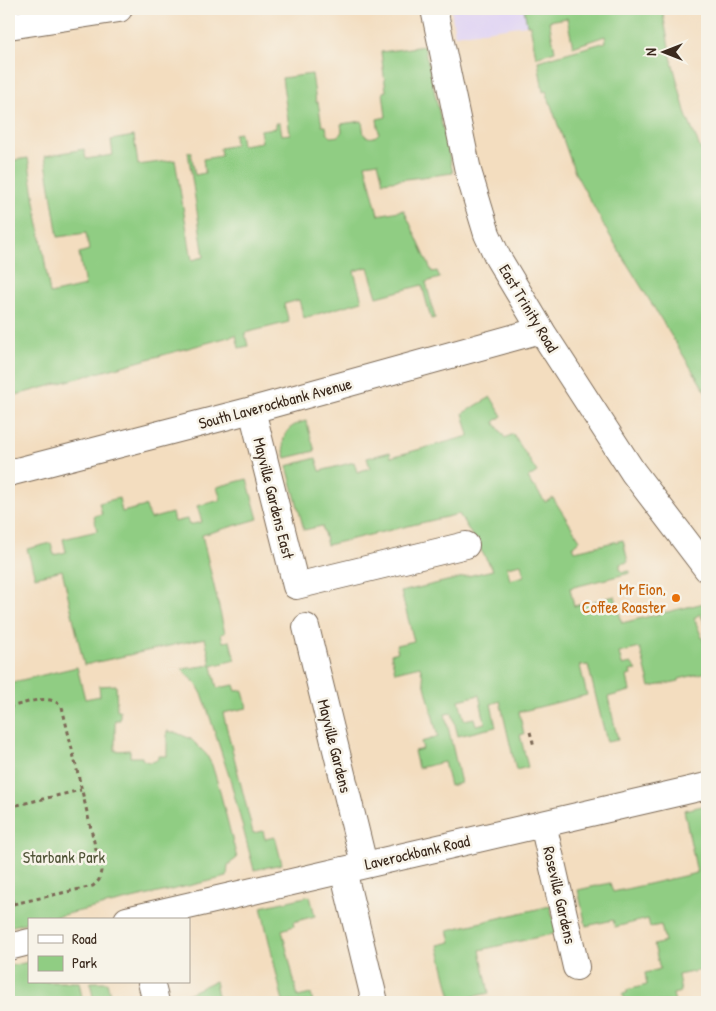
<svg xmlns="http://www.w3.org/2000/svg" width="716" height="1011" viewBox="0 0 716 1011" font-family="'Patrick Hand',sans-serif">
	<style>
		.built { fill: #e0d4f4 }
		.green { fill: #90cd83; stroke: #667c50; fill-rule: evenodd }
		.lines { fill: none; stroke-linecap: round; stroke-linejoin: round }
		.minor-casing { stroke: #7b6956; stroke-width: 28 }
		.path { stroke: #7b6956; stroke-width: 3; stroke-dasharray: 4 4; stroke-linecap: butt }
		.minor { stroke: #fff; stroke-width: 26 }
		.food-dot { fill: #e8710a; stroke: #f7f3e8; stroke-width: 2 }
		.labels { text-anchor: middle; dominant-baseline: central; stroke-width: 5; stroke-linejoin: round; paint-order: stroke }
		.street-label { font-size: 16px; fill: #3b2a1e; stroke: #f7f3e8 }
		.food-label { font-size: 16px; fill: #c56008; stroke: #f7f3e8; text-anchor: end }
		.park-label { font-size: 16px; fill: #505337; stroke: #f7f3e8 }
	</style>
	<rect width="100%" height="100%" fill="#f7f3e8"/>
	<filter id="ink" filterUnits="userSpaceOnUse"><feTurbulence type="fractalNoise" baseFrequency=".02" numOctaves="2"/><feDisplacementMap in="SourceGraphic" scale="10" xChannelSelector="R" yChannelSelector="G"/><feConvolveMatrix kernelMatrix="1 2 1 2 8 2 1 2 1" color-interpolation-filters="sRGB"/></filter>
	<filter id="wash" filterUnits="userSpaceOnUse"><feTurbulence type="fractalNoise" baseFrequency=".0096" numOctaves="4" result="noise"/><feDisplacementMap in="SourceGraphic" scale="20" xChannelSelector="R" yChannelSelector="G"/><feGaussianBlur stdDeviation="1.12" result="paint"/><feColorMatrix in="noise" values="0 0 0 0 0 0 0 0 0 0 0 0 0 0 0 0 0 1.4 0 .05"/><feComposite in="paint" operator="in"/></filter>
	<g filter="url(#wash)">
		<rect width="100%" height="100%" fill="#f3ddbf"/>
		<!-- built -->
		<polygon class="built" points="451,9 524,9 527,25 455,35"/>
		<!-- green -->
		<g class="green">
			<polygon points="524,9 662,9 671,57 686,115 707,164 707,394 607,231 575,173 546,91 543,92 538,61 606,42 605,36 573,47 567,18 549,21 555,51 536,57 530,25 527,25"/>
			<path d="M424 46 453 173 383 182 378 162 365 164 378 215 404 210 432 272 437 271 440 278 426 282 435 318 431 319 422 285 377 297 368 267 354 271 362 301 304 318 299 300 284 304 289 322 245 333 248 346 239 348 236 335 9 397V161L28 158 50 294 85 286 79 253 89 250 86 233 58 237 45 156 84 149 86 159 113 155 111 140 134 136 138 165 175 160 192 260 204 257 188 152H191L195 175 205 173 203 159 221 156 220 148 235 145 234 134 240 133 242 145 262 142 260 130 276 128V123H280L282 135 290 134 282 78 312 74 316 102H318L322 126H326L327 133 331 137 339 136 342 131 341 124 362 121 364 135C370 139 375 138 379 133L377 119 386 117 383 92 386 91 381 52Z"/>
			<path d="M491 397 502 416 494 422 505 438 513 434 537 472 528 478 533 487 534 486 545 502 553 498 580 540 573 546 575 551 623 540 628 562 620 564V568L622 572 630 571V573L570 588 574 606 615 596 622 623 704 603 707 608V627L700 614 694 618 707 650V672L679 679V681L650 687 640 648 619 653 622 665 631 663 637 670 630 671 631 675 627 676 630 691 608 697 618 740 607 742 588 665 580 666 587 695 519 712 524 734 520 735 528 767 516 770 500 701 491 704 496 727 458 736 452 713 445 714 461 783 450 786 444 762 418 768 414 751 423 749 421 742 438 737 420 666 395 672 391 654 398 652 396 645 414 641 401 592 493 570 459 514 327 545 322 526 304 530 287 466 316 458 320 471 354 462 357 472 370 468 367 458 390 452 391 457 469 436 463 413ZM521 564 524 576 510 580 507 567ZM479 695 485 723 476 725 474 718 464 720 459 700Z"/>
			<path d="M306 421 315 451 286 458C279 438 285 426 306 421Z"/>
			<polygon points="247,479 258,519 202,535 225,633 221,634 223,642 230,641 235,660 212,666 217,688 234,685 236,691 243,690 247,708 223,713 253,833 263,831 265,839 275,837 282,864 254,870 230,779 203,696 197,685 182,669 211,665 205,638 84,665 62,570 35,577 27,549 51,543 54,555 66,552 63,539 97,531 94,516 102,514 99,503 119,498 122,512 146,506 150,519 172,513 174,522 187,519 189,525 202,522 197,506 221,500 217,487"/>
			<path d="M77 667 85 699 100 696 99 686 116 685 117 710H120V720H115V751L130 750V757H142V759C148 763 153 763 158 759V756H167V731L177 733 191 739 206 754 212 765 219 788 237 858 228 865 227 877 41 920H29V922L9 927V683Z"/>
			<polygon points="707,805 707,969 678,975 681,992 673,994 675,1002 627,1002 622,994 627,993 627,990 647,985 645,973 660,969 654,945 665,942 661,925 650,927 648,919 615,927 613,920 586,926 578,890 610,883 613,892 697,873 684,810"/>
			<polygon points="310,896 315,916 293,922 294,926 282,930 298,997 311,994 313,1002 283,1002 261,907"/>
			<polygon points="550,906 557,933 480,950 489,993 471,997 472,1002 452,1002 438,945 451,942 448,930"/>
			<polygon points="29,962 29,982 79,982 83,1002 9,1002 9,966"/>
			<polygon points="215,981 219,1002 182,1002 187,994"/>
			<polygon points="90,982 107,982 112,1002 94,1002"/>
		</g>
	</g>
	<g filter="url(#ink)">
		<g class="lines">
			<!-- minor casing -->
			<g class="minor-casing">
				<g id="minor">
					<polyline points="434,9 468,171 487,234 498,258 541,330 633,472 707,569"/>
					<polyline points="9,26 119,9"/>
					<polyline points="252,410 296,586 466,545"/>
					<polyline points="9,473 252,410 541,330"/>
					<polyline points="306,627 364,864"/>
					<polyline points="543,824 576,967"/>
					<polyline points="343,870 375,1002"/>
					<polyline points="127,920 707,786"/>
					<polyline points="9,947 29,942"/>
					<polyline points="151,982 156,1002"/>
				</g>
			</g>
			<!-- path -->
			<g class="path">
				<path d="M9 707C25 704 50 692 62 707L101 871 99 880 93 886 9 905"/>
				<polyline points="530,732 534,746"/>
				<polyline points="9,807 81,790"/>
				<polyline points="9,884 13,904"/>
			</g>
			<!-- minor -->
			<use href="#minor" class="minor"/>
		</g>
	</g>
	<!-- markers -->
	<circle class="food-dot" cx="676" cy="598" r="5"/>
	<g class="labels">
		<!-- street labels -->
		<g class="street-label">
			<text transform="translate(529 308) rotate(59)">East Trinity Road</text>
			<text transform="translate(275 403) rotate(-15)">South Laverockbank Avenue</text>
			<text transform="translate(274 498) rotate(76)">Mayville Gardens East</text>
			<text transform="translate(335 746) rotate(76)">Mayville Gardens</text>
			<text transform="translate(417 852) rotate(-13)">Laverockbank Road</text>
			<text transform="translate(560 895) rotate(77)">Roseville Gardens</text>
		</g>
		<!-- food labels -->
		<g class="food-label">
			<text x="666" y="589">Mr Eion,<tspan x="666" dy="18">Coffee Roaster</tspan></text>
		</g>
		<!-- park labels -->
		<g class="park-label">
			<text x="64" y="857">Starbank Park</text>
		</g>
	</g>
	<!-- margin -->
	<rect width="716" height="1011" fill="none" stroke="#f7f3e8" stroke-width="30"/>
	<!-- legend -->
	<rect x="28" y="918" width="162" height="65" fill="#f7f3e8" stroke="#aca397"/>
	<rect x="38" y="935" width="25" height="8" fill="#ffffff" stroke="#aca397"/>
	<text x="72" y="944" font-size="15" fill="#3b2a1e">Road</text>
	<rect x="38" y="956" width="25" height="15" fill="#90cd83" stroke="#aca397"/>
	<text x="72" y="968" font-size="15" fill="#3b2a1e">Park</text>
	<!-- north arrow -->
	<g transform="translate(664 52) rotate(270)" stroke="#f7f3e8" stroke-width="4" paint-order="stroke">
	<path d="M0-4L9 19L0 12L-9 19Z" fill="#3b2a1e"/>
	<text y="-8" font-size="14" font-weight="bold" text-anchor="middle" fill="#3b2a1e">N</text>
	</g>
</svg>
